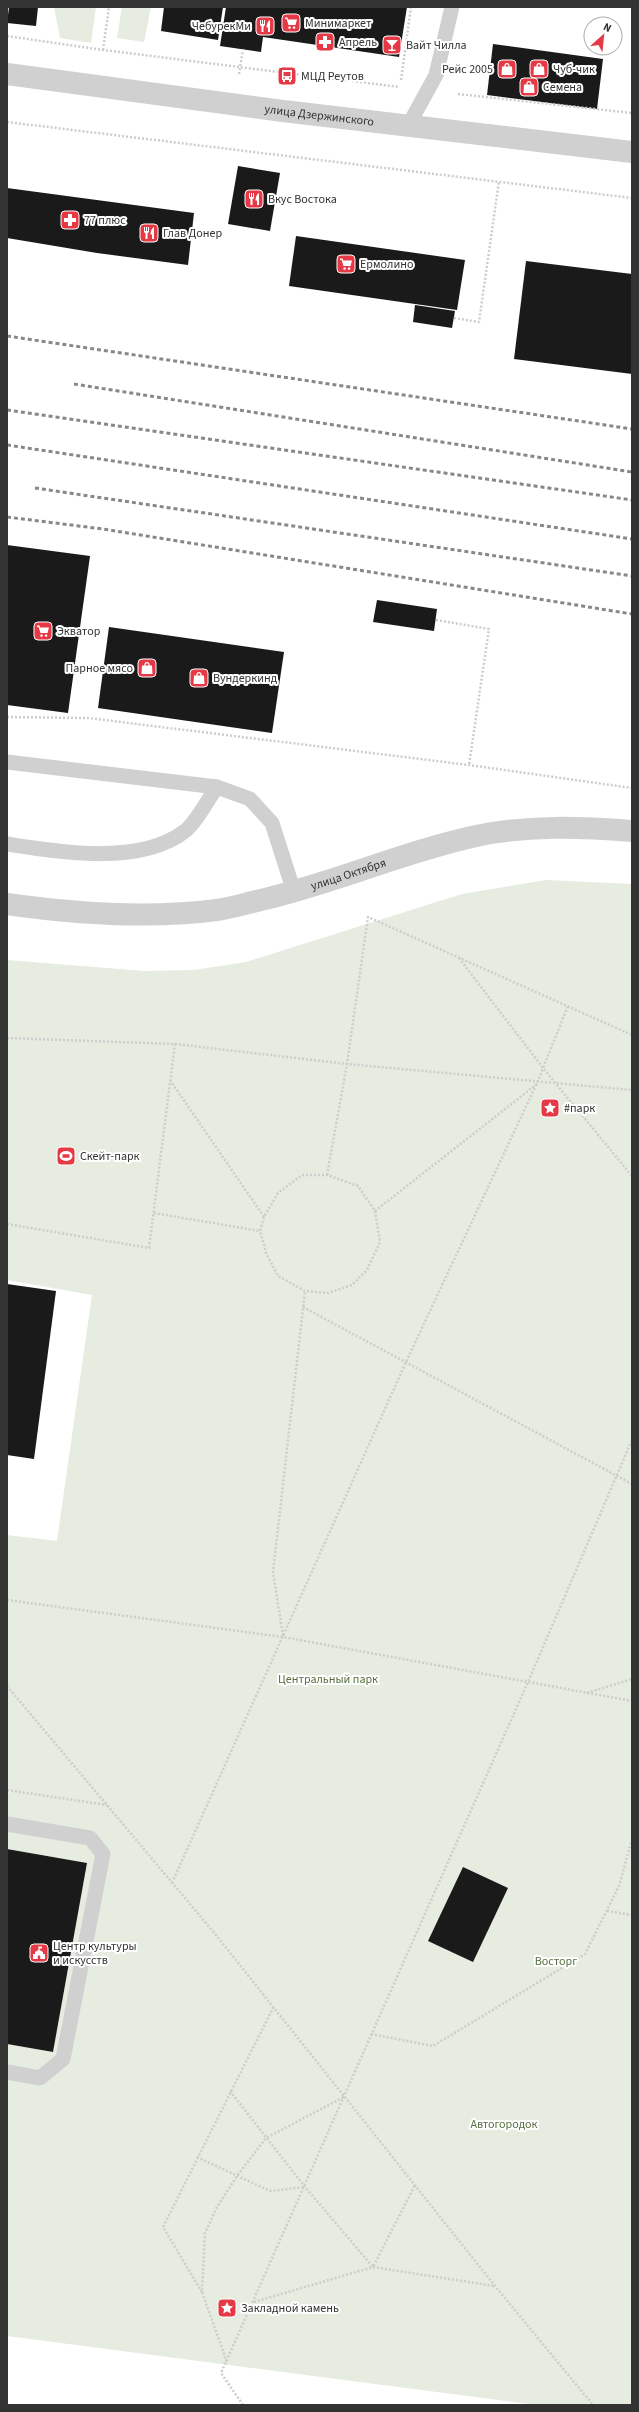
<svg xmlns="http://www.w3.org/2000/svg" width="639" height="2412" viewBox="0 0 639 2412" font-family="'Source Sans 3',sans-serif">
	<style>
		.green { fill: #e6ecdf }
		.building { fill: #1a1a1a }
		.lines { fill: none; stroke-linecap: round; stroke-linejoin: round }
		.path { stroke: #cdcdcd; stroke-width: 2.5; stroke-dasharray: 2 2; stroke-linecap: butt }
		.service { stroke: #d0d0d0; stroke-width: 15 }
		.minor { stroke: #d0d0d0; stroke-width: 22 }
		.tertiary { stroke: #d0d0d0; stroke-width: 22 }
		.rail { stroke: #888; stroke-width: 3; stroke-dasharray: 4 3; stroke-linecap: butt }
		.labels { text-anchor: middle; dominant-baseline: central; stroke-width: 4; stroke-linejoin: round; paint-order: stroke }
		.poi-label { font-size: 12px; fill: #333; stroke: #fff; text-anchor: start }
		.street-label { font-size: 12px; fill: #333; stroke: #fff }
		.park-label { font-size: 12px; fill: #56703f; stroke: #fff }
	</style>
	<rect width="100%" height="100%" fill="#fff"/>
	<!-- green -->
	<g class="green">
		<polygon points="54,7 96,7 91,43 60,38"/>
		<polygon points="122,7 151,7 144,42 117,38"/>
		<polygon points="546,880 632,884 632,2405 536,2405 7,2336 7,2044 53,2052 87,1863 7,1849 7,1535 57,1541 92,1295 7,1280 7,960 144,971 194,970 246,962 462,894"/>
	</g>
	<!-- building -->
	<g class="building">
		<polygon points="9,7 38,7 36,26 7,23"/>
		<polygon points="164,7 223,7 218,40 161,31"/>
		<polygon points="226,7 407,7 399,57 263,37 261,52 220,46"/>
		<polygon points="493,44 603,59 597,109 487,95"/>
		<polygon points="238,166 280,173 270,231 228,224"/>
		<polygon points="7,188 194,213 188,265 97,253 7,238"/>
		<polygon points="296,236 465,260 457,310 289,286"/>
		<polygon points="526,261 632,274 632,374 514,359"/>
		<polygon points="415,305 455,311 452,328 413,322"/>
		<polygon points="7,545 90,556 68,713 7,705"/>
		<polygon points="377,600 437,609 434,631 373,622"/>
		<polygon points="109,627 284,652 272,733 98,708"/>
		<polygon points="7,1284 56,1291 34,1459 7,1455"/>
		<polygon points="7,1849 87,1863 53,2052 7,2044"/>
		<polygon points="463,1867 508,1888 473,1962 428,1941"/>
	</g>
	<g class="lines">
		<!-- path -->
		<g class="path">
			<polyline points="7,36 103,50 399,87"/>
			<polyline points="103,50 109,7"/>
			<polyline points="239,74 243,49"/>
			<polyline points="401,80 411,7"/>
			<polyline points="458,94 632,113"/>
			<polyline points="7,122 632,198"/>
			<polyline points="454,318 479,322 499,181"/>
			<polyline points="436,620 489,629 469,765"/>
			<polyline points="7,717 88,718 469,765 632,788"/>
			<polyline points="459,958 543,1068 632,1176"/>
			<polyline points="7,1038 175,1044 347,1064 632,1090"/>
			<polyline points="170,1080 264,1217"/>
			<polygon points="302,1175 327,1175 358,1186 375,1211 380,1242 367,1270 352,1285 328,1293 305,1291 278,1276 266,1253 260,1231 264,1217 278,1193"/>
			<polyline points="327,1175 347,1064 368,917 632,1035"/>
			<polyline points="375,1211 537,1084"/>
			<polyline points="154,1213 260,1231"/>
			<polyline points="7,1224 149,1248 175,1044"/>
			<polyline points="303,1307 632,1484"/>
			<polyline points="7,1600 283,1637 632,1701"/>
			<polyline points="283,1636 273,1572 305,1291"/>
			<polyline points="7,1686 216,1935 495,2286 593,2405"/>
			<polyline points="587,1693 632,1679"/>
			<polyline points="7,1790 107,1805"/>
			<polyline points="172,1883 406,1362 537,1083 568,1006"/>
			<polyline points="607,1911 632,1915"/>
			<polyline points="371,2034 433,2046 585,1954 619,1886 632,1839"/>
			<polyline points="230,2091 305,2187 373,2267 415,2185"/>
			<polyline points="197,2157 270,2191 305,2187"/>
			<polyline points="202,2292 163,2227 273,2008"/>
			<polyline points="254,2302 373,2267 494,2286"/>
			<polyline points="227,2362 202,2292 205,2233 217,2207 237,2176 266,2138 344,2097"/>
			<polyline points="243,2405 221,2373 528,1682 632,1440"/>
		</g>
		<!-- service -->
		<g class="service">
			<polyline points="408,126 436,75 452,7"/>
			<polyline points="7,762 217,787 250,799 272,823 294,892"/>
			<path d="M7 844C59 852 140 866 185 831 196 823 208 799 217 787"/>
			<polyline points="7,1824 90,1838 103,1854 63,2059 40,2078 7,2072"/>
		</g>
		<!-- minor -->
		<path class="minor" id="s1" d="M7 74 283 111 632 152"/>
		<!-- tertiary -->
		<path class="tertiary" id="s2" d="M7 904C77 914 147 919 217 910 232 908 247 903 261 900 334 883 403 852 476 836 528 825 579 827 632 831"/>
		<!-- rail -->
		<g class="rail">
			<polyline points="7,336 632,429"/>
			<polyline points="74,384 632,472"/>
			<polyline points="7,410 632,500"/>
			<polyline points="7,445 632,539"/>
			<polyline points="35,488 632,576"/>
			<polyline points="7,517 103,529 632,614"/>
		</g>
	</g>
	<!-- icons -->
	<defs>
		<g id="supermarket-square" transform="scale(1)"><rect x="-9" y="-9" width="18" height="18" rx="4" fill="#e63946" stroke="#fff"/><path d="M-6-5.5h2.5l.6 2H6L4.5 2H-2.5L-4.4-4H-6ZM-1.5 3.2a1.3 1.3 0 1 0 .1 0ZM3 3.2a1.3 1.3 0 1 0 .1 0Z" fill="#fff"/></g>
		<g id="restaurant-square" transform="scale(1)"><rect x="-9" y="-9" width="18" height="18" rx="4" fill="#e63946" stroke="#fff"/><path d="M-5-6h1v4h1v-4h1v4h1v-4h1v5L-1.5 .5V6h-2V.5L-5-1ZM5-6V6H3V1.5H1.5Q1.5-4 5-6Z" fill="#fff"/></g>
		<g id="pharmacy-square" transform="scale(1)"><rect x="-9" y="-9" width="18" height="18" rx="4" fill="#e63946" stroke="#fff"/><path d="M-2-6h4v4h4v4h-4v4h-4v-4h-4v-4h4Z" fill="#fff"/></g>
		<g id="bar-square" transform="scale(1)"><rect x="-9" y="-9" width="18" height="18" rx="4" fill="#e63946" stroke="#fff"/><path d="M-6-5H6L.8 .8V4.5H3.5V6h-7V4.5H-.8V.8Z" fill="#fff"/></g>
		<g id="shop-square" transform="scale(1)"><rect x="-9" y="-9" width="18" height="18" rx="4" fill="#e63946" stroke="#fff"/><path d="M-5-2.5h2.3a2.7 3.5 0 0 1 5.4 0H5L5.5 6h-11ZM-1.5-2.5h3a1.5 2.3 0 0 0-3 0Z" fill="#fff"/></g>
		<g id="bus-square" transform="scale(1)"><rect x="-9" y="-9" width="18" height="18" rx="4" fill="#e63946" stroke="#fff"/><path d="M-5-6H5V4H4V6H2V4H-2V6H-4V4H-5ZM-3.5-4V0h7V-4ZM-3.5 1.2v1.5H-2V1.2ZM2 1.2v1.5H3.5V1.2Z" fill="#fff"/></g>
		<g id="sight-square" transform="scale(1)"><rect x="-9" y="-9" width="18" height="18" rx="4" fill="#e63946" stroke="#fff"/><path d="M0-6L1.8-2.2L6-1.7L2.9 1.2L3.7 5.4L0 3.3L-3.7 5.4L-2.9 1.2L-6-1.7L-1.8-2.2Z" fill="#fff"/></g>
		<g id="stadium-square" transform="scale(1)"><rect x="-9" y="-9" width="18" height="18" rx="4" fill="#e63946" stroke="#fff"/><path d="M0-5a6.5 5 0 1 0 0 10a6.5 5 0 1 0 0-10ZM-3.5-1.8h7v3.6h-7Z" fill="#fff"/></g>
		<g id="civic-square" transform="scale(1)"><rect x="-9" y="-9" width="18" height="18" rx="4" fill="#e63946" stroke="#fff"/><path d="M-.6-6.5H3V-4.5H.6V-3L4-1V1h2V6H-6V1h2V-1L-.6-3ZM-1.2 2.5V6h2.4V2.5Z" fill="#fff"/></g>
	</defs>
	<g fill-rule="evenodd">
		<use href="#supermarket-square" x="291" y="23"/>
		<use href="#restaurant-square" x="265" y="26"/>
		<use href="#pharmacy-square" x="325" y="42"/>
		<use href="#bar-square" x="392" y="45"/>
		<use href="#shop-square" x="507" y="69"/>
		<use href="#shop-square" x="539" y="69"/>
		<use href="#bus-square" x="287" y="76"/>
		<use href="#shop-square" x="529" y="87"/>
		<use href="#restaurant-square" x="254" y="199"/>
		<use href="#pharmacy-square" x="70" y="220"/>
		<use href="#restaurant-square" x="149" y="233"/>
		<use href="#supermarket-square" x="346" y="264"/>
		<use href="#supermarket-square" x="43" y="631"/>
		<use href="#shop-square" x="147" y="668"/>
		<use href="#shop-square" x="199" y="678"/>
		<use href="#sight-square" x="550" y="1108"/>
		<use href="#stadium-square" x="66" y="1156"/>
		<use href="#civic-square" x="39" y="1953"/>
		<use href="#sight-square" x="227" y="2308"/>
	</g>
	<g class="labels">
		<!-- poi labels -->
		<g class="poi-label">
			<text x="305" y="23">Минимаркет</text>
			<text x="251" y="26" text-anchor="end">ЧебурекМи</text>
			<text x="339" y="42">Апрель</text>
			<text x="406" y="45">Вайт Чилла</text>
			<text x="493" y="69" text-anchor="end">Рейс 2005</text>
			<text x="553" y="69">Чуб-чик</text>
			<text x="301" y="76">МЦД Реутов</text>
			<text x="543" y="87">Семена</text>
			<text x="268" y="199">Вкус Востока</text>
			<text x="84" y="220">77 плюс</text>
			<text x="163" y="233">Глав Донер</text>
			<text x="360" y="264">Ермолино</text>
			<text x="57" y="631">Экватор</text>
			<text x="133" y="668" text-anchor="end">Парное мясо</text>
			<text x="213" y="678">Вундеркинд</text>
			<text x="564" y="1108">#парк</text>
			<text x="80" y="1156">Скейт-парк</text>
			<text x="53" y="1946">Центр культуры<tspan x="53" dy="14">и искусств</tspan></text>
			<text x="241" y="2308">Закладной камень</text>
		</g>
		<!-- street labels -->
		<g class="street-label">
			<text stroke="none"><textPath href="#s1" startOffset="315">улица Дзержинского</textPath></text>
			<text stroke="none"><textPath href="#s2" startOffset="347">улица Октября</textPath></text>
		</g>
		<!-- park labels -->
		<g class="park-label">
			<text x="328" y="1679">Центральный парк</text>
			<text x="556" y="1961">Восторг</text>
			<text x="504" y="2124">Автогородок</text>
		</g>
	</g>
	<!-- border -->
	<rect width="639" height="2412" fill="none" stroke="#333333" stroke-width="16"/>
	<!-- north arrow -->
	<g transform="translate(603 36) rotate(27)"><circle r="19" fill="#ffffff" stroke="#adadad"/>
	<path d="M0-3L7 15L0 10L-7 15Z" fill="#e63946"/>
	<text y="-6" font-size="11" font-weight="bold" text-anchor="middle" fill="#333333">N</text>
	</g>
</svg>
